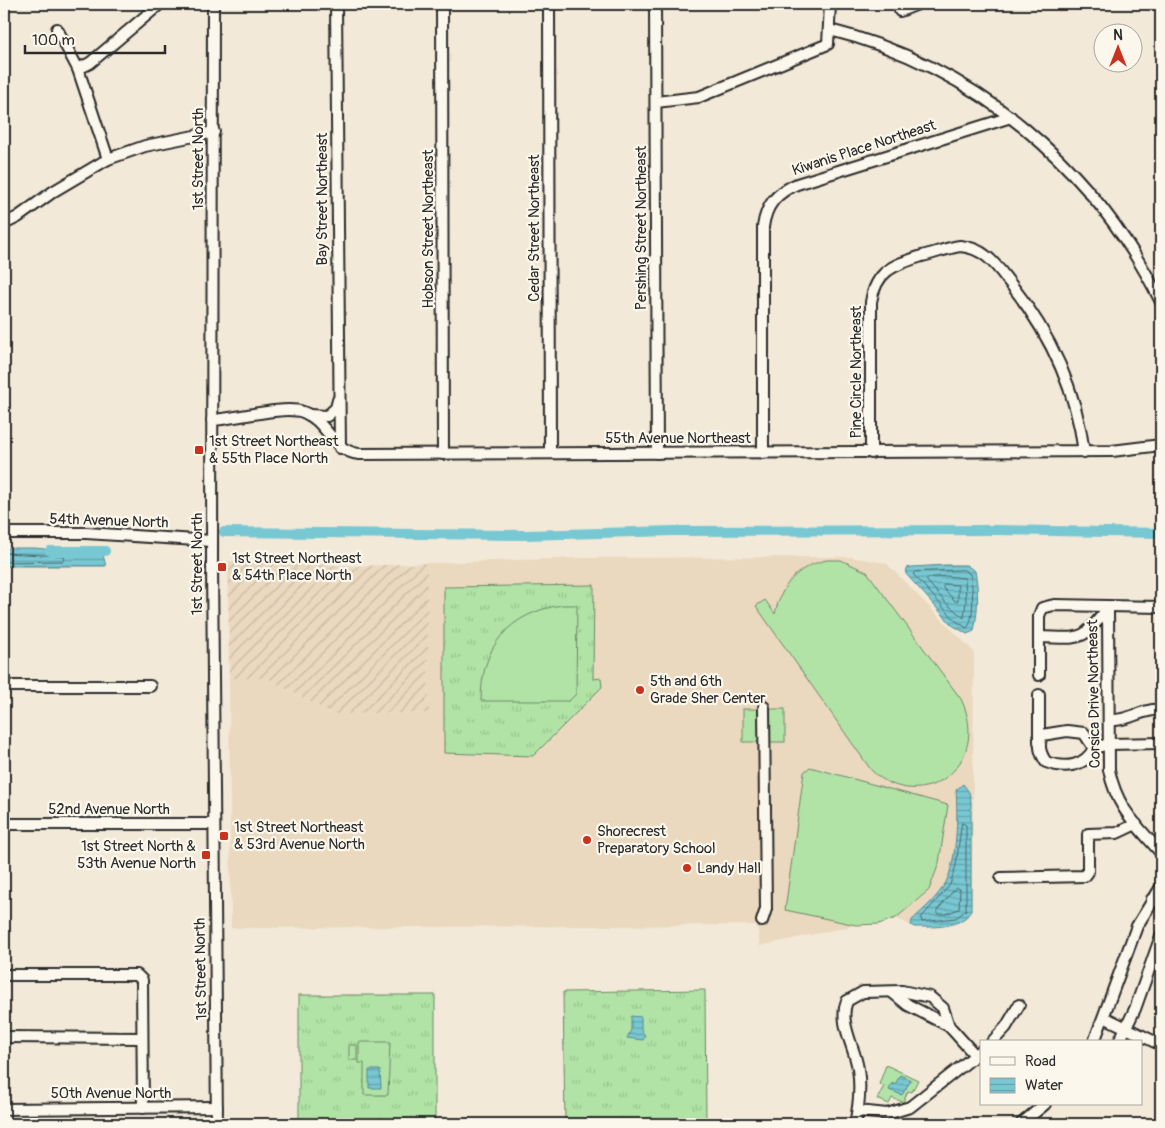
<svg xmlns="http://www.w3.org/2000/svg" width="1165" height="1128" viewBox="0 0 1165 1128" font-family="Pangolin,sans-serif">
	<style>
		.built { fill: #ead8bf }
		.industrial { fill: url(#industrial-furrows) }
		.grass { fill: url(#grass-tufts); stroke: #6e8768 }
		.pitch { fill: #b0e3a5; stroke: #6e8768 }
		.water { fill: url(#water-rules); stroke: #598990 }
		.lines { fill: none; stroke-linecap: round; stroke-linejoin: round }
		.shore { stroke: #4a6a6e; stroke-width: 1 }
		.canal { stroke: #78c8d3; stroke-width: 10 }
		.minor-casing { stroke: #2b2b2b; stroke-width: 14 }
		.minor { stroke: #fbf7ec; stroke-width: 10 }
		.poi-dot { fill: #c8321e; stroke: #fbf7ec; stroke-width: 2 }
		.labels { text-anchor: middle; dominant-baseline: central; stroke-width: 4.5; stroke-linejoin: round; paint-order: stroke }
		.street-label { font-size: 15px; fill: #2b2b2b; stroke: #fbf7ec }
		.poi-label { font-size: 15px; fill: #2b2b2b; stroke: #fbf7ec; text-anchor: start }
	</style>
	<defs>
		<pattern id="industrial-furrows" width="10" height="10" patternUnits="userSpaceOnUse" patternTransform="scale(1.25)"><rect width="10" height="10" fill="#ead8bf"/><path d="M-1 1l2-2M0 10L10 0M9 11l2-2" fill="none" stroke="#c9baa4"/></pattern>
		<pattern id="grass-tufts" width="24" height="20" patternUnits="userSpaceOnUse" patternTransform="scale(1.25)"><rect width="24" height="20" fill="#b0e3a5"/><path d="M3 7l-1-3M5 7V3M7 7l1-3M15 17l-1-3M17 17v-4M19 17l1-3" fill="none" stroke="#98c38e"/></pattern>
		<pattern id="water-rules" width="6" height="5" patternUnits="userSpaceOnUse" patternTransform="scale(1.25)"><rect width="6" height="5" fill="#78c8d3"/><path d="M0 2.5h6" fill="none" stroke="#63a3ab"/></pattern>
	</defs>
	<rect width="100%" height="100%" fill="#f3e9d8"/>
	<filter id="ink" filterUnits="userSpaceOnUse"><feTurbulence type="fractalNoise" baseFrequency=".02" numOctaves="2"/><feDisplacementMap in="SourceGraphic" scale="10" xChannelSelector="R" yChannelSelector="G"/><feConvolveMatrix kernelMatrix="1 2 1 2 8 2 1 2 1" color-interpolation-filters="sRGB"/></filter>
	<g filter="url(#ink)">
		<!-- built -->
		<polygon class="built" points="850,557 886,563 974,652 972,902 971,911 967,918 948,925 925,927 914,927 896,918 879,924 856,925 760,946 757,925 231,928 229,678 267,678 332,714 429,713 427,563 584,558"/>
		<!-- industrial -->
		<polygon class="industrial" points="228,561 360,566 427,563 429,713 332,714 267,678 229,678"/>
		<!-- grass -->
		<g class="grass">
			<polygon points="594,585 593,679 601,678 602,687 533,756 444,753 444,587"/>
			<polygon points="705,990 706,1124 565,1124 563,992"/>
			<rect x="299" y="995" width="136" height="129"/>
		</g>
		<!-- pitch -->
		<g class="pitch">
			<path d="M827 560H841L867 572 961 699C993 764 921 818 871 770L756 606 765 600 775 614C781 585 797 566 827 560Z"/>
			<path d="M562 605H577L576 694 569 701H481C481 647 508 613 562 605Z"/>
			<rect x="743" y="709" width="42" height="33"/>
			<polygon points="810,767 948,805 939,863 929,890 896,918 879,924 856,925 785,910 804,772"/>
			<polygon points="359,1042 390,1042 388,1095 364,1095 364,1063 359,1063"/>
			<rect x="349" y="1045" width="8" height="15"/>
			<polygon points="886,1065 918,1080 912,1092 908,1091 903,1102 892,1098 889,1104 877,1099 884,1086 879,1084"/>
		</g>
		<!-- water -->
		<g class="water">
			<polygon points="4,548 35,548 103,555 106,566 4,566"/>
			<path d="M946 565H966L975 571C979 591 978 611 974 631L967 634 952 625 906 574 907 568 912 567Z"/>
			<path d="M963 784 969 792 971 802V911C960 929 933 927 914 927L911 925 912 920C923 910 939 896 946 882 957 860 958 815 956 790Z"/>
			<polygon points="631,1016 641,1017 641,1029 645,1036 643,1040 627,1038 631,1030"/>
			<polygon points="369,1070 380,1070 381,1088 369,1088"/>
			<polygon points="900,1075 911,1080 902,1095 889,1090 892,1083 895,1085"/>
		</g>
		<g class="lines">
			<!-- shore -->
			<g class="shore">
				<polyline points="4,553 63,556 65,558 63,561 4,562"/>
				<path d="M964 570 970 574C973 586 975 619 967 628L956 621 913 574 915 572Z"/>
				<polygon points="946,576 965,578 966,601 964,618 946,603 926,580 928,578"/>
				<polygon points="945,584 958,585 958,601 955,601 943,588"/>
				<polygon points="962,823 966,825 966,910 956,918 922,922 921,918 950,885 956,865"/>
				<polygon points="956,888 960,889 959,909 946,914 937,914 937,911"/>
			</g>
			<!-- canal -->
			<g class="canal">
				<polyline points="224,532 525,535 674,531 995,530 1161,533"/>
				<polyline points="50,551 105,551"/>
			</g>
			<!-- minor casing -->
			<g class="minor-casing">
				<g id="minor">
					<polyline points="213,4 212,565 217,1124"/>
					<polyline points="336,4 340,448"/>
					<polyline points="442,4 443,454"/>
					<polyline points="549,4 550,453"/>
					<polyline points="655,4 657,453"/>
					<polyline points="900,11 918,4"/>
					<polyline points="57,29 78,69 108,159"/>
					<path d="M830 30C976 66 1095 168 1161 302"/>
					<polyline points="78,69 90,63 160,4"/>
					<polyline points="656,102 699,97 828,44 830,4"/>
					<polyline points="4,224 18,217 54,191 108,159 145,146 214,132"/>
					<polyline points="309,415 327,416 336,408 338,400"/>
					<path d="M212 420C235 419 284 405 303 412 328 421 331 451 359 454L1112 451 1161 445"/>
					<path d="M763 453V227C766 205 776 193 797 184L1011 117"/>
					<path d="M871 453V302C876 270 894 265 922 256 935 253 947 248 960 246 985 248 996 265 1010 283 1049 332 1076 389 1084 452"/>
					<polyline points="4,533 86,533 212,541"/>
					<path d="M1108 608 1109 770C1117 809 1136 824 1161 853"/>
					<path d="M1039 637C1083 638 1080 643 1108 608"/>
					<polyline points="1039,675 1039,616 1042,608 1054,605 1161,607"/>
					<polyline points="4,686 150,686"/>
					<polyline points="1039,695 1039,742"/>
					<path d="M1109 720C1128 722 1142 708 1161 710"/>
					<path d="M1094 748 1084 733 1067 731 1042 735C1038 746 1040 753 1046 762 1065 769 1085 767 1094 748L1109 744 1161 743"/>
					<polyline points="4,824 214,824"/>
					<polyline points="1001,878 1085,876 1088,872 1088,834 1117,833 1136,824"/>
					<polyline points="1152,899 1161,904"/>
					<polyline points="762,921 766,909 764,707"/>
					<polyline points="4,975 137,975 142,980 143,1108"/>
					<polyline points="892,992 908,1005 949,1026"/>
					<polyline points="1104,1017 1161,1045"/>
					<polyline points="4,1037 141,1038"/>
					<polyline points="992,1042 1006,1027 1019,1005"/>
					<polyline points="1094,1042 1137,926 1161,887"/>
					<polyline points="1119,1042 1135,1009 1161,936"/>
					<polyline points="4,1109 217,1107"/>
					<polyline points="858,1111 887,1114 910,1107 981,1051"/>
					<path d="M855 1124C859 1106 861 1088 858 1069 855 1047 838 1023 847 1001L863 992 902 991 930 997 943 1008 949 1026 975 1055"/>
					<polyline points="1021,1124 1045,1104"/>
				</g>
			</g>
			<!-- minor -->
			<use href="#minor" class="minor"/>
		</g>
	</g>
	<!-- markers -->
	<g class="poi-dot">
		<rect x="194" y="445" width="10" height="10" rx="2.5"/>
		<rect x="217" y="562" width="10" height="10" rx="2.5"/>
		<circle cx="640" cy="690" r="5"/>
		<rect x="219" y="831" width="10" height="10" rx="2.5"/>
		<circle cx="587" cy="840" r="5"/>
		<rect x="201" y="850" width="10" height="10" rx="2.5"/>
		<circle cx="687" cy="868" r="5"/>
	</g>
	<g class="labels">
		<!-- street labels -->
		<g class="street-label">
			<text transform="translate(864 148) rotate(-18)">Kiwanis Place Northeast</text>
			<text transform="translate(198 159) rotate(-90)">1st Street North</text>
			<text transform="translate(322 199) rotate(-90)">Bay Street Northeast</text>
			<text transform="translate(534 228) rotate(-90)">Cedar Street Northeast</text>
			<text transform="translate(641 228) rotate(-90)">Pershing Street Northeast</text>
			<text transform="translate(428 229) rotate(-90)">Hobson Street Northeast</text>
			<text transform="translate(856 372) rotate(-90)">Pine Circle Northeast</text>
			<text x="678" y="438">55th Avenue Northeast</text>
			<text transform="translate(109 521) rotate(2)">54th Avenue North</text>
			<text transform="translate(197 564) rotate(-90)">1st Street North</text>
			<text transform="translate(1094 694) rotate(-91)">Corsica Drive Northeast</text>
			<text x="109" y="809">52nd Avenue North</text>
			<text transform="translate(201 969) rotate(-91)">1st Street North</text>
			<text x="111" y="1093">50th Avenue North</text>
		</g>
		<!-- poi labels -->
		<g class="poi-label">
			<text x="209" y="441">1st Street Northeast<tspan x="209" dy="17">&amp; 55th Place North</tspan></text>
			<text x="232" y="558">1st Street Northeast<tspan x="232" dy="17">&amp; 54th Place North</tspan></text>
			<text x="650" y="681">5th and 6th<tspan x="650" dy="17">Grade Sher Center</tspan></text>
			<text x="234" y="827">1st Street Northeast<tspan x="234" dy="17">&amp; 53rd Avenue North</tspan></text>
			<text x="597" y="831">Shorecrest<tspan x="597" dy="17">Preparatory School</tspan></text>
			<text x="196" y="846" text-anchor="end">1st Street North &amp;<tspan x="196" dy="17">53th Avenue North</tspan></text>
			<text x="697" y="868">Landy Hall</text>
		</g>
	</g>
	<!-- margin -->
	<rect width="1165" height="1128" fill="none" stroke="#fbf7ec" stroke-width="20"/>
	<rect x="10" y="10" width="1145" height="1108" fill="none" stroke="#2b2b2b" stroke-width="2" filter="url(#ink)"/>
	<!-- legend -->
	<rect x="980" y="1040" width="162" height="65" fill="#fbf7ec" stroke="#a8a59f"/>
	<rect x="990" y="1057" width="25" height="8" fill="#fbf7ec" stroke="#a8a59f"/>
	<text x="1025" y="1066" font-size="15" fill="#2b2b2b">Road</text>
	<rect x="990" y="1078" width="25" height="15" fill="url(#water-rules)" stroke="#a8a59f"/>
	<text x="1025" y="1090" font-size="15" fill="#2b2b2b">Water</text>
	<!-- north arrow -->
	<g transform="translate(1118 48)"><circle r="24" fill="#fbf7ec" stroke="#a8a59f"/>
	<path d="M0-4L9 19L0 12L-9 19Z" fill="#c8321e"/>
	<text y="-8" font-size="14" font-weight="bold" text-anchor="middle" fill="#2b2b2b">N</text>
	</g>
	<!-- scale -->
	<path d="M25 45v8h140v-8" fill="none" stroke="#2b2b2b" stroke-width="2.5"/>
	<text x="32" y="45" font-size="15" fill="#2b2b2b" stroke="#fbf7ec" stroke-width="4" paint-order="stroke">100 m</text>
</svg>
